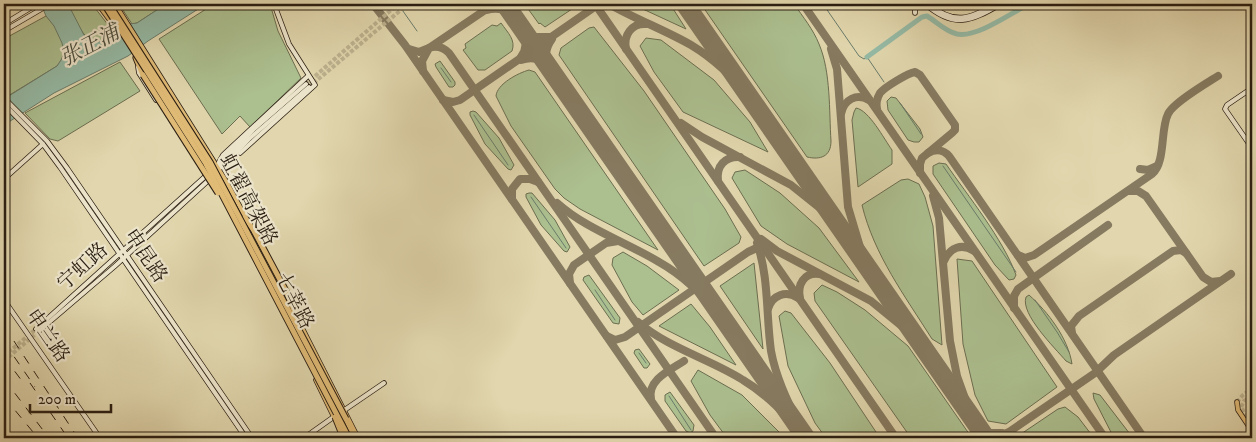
<svg xmlns="http://www.w3.org/2000/svg" width="1256" height="442" viewBox="0 0 1256 442" font-family="'IM FELL DW Pica','Noto Serif SC',serif">
	<style>
		.green { fill: #acbf8f; stroke: #6b6e50 }
		.water { fill: #95baa5; stroke: #6a7c6a }
		.lines { fill: none; stroke-linecap: round; stroke-linejoin: round }
		.stream { stroke: #6a7c6a; stroke-width: 1 }
		.canal { stroke: #95baa5; stroke-width: 3 }
		.river { stroke: #95baa5; stroke-width: 5 }
		.taxiway { stroke: #867a60; stroke-width: 8 }
		.runway { stroke: #867a60; stroke-width: 19 }
		.secondary-tunnel { stroke: #bcb18e; stroke-width: 4; stroke-dasharray: 4 2; stroke-linecap: butt }
		.primary-tunnel { stroke: #bcb18e; stroke-width: 4; stroke-dasharray: 4 2; stroke-linecap: butt }
		.secondary-casing { stroke: #2a1e12; stroke-width: 5.5 }
		.primary-casing { stroke: #2a1e12; stroke-width: 5.5 }
		.highway-casing { stroke: #2a1e12; stroke-width: 7 }
		.secondary { stroke: #ece4ca; stroke-width: 4 }
		.primary { stroke: #e0bb76; stroke-width: 4 }
		.highway { stroke: #e0bb76; stroke-width: 5 }
		.rail { stroke: #2a1e12; stroke-width: 1; stroke-dasharray: 9 9; stroke-linecap: butt }
		.highway-bridge-casing { stroke: #2a1e12; stroke-width: 7; stroke-linecap: butt }
		.highway-bridge { stroke: #e0bb76; stroke-width: 5 }
		.labels { text-anchor: middle; dominant-baseline: central; stroke-width: 4.5; stroke-linejoin: round; paint-order: stroke }
		.street-label { font-size: 20px; fill: #2a1e12; stroke: #ece4ca }
		.water-label { font-size: 21px; font-style: italic; fill: #4a4d3e; stroke: #ece4ca }
	</style>
	<rect width="100%" height="100%" fill="#e1d6ad"/>
	<filter id="stains"><feTurbulence type="fractalNoise" baseFrequency=".004" numOctaves="4"/><feColorMatrix values="0 0 0 0 .2 0 0 0 0 .09 0 0 0 0 .02 0 0 0 .5 -.17"/></filter>
	<radialGradient id="worn" r=".72"><stop offset=".6" stop-color="#630" stop-opacity="0"/><stop offset="1" stop-color="#630" stop-opacity=".3"/></radialGradient>
	<!-- green -->
	<g class="green">
		<path d="M68 4H92L115 34 113 37C94 52 82 34 74 18 72 13 69 9 68 4Z"/>
		<polygon points="119,4 166,4 137,23 132,24"/>
		<polygon points="214,4 270,4 278,31 301,78 250,127 240,116 222,134 159,39"/>
		<polygon points="529,4 578,4 575,7 545,27 540,23 539,24 526,6"/>
		<polygon points="632,4 670,4 686,29"/>
		<path d="M701 4H794C803 17 813 29 819 44 831 72 829 111 831 141 831 157 820 160 807 157Z"/>
		<path d="M46 16C59 28 71 52 57 66L8 96 4 92V39Z"/>
		<path d="M501 23C508 33 516 40 512 51L485 70H478L463 50 466 48 465 44 492 25 497 26Z"/>
		<polygon points="594,27 644,91 725,209 741,237 739,243 704,266 559,55 561,48 589,28"/>
		<polygon points="646,38 661,40 714,80 750,122 768,152 683,112 654,72 640,46"/>
		<polygon points="440,61 455,82 455,85 453,87 449,87 436,67 435,64"/>
		<polygon points="120,62 140,91 58,141 50,139 25,113"/>
		<path d="M529 70 535 72 658 250 580 209 564 198 555 189 511 126 496 96C497 84 518 73 529 70Z"/>
		<polygon points="891,97 896,98 920,129 923,137 919,142 914,142 908,140 888,110 887,101"/>
		<path d="M856 108C869 110 884 139 892 150V164L858 187 852 120 854 112Z"/>
		<polygon points="473,111 476,112 499,138 514,165 511,170 508,169 485,144 470,115 470,112"/>
		<path d="M939 163 946 164C968 196 1003 239 1016 275L1014 279 1009 280 995 265 933 174V166Z"/>
		<polygon points="745,170 780,193 819,228 859,282 787,244 761,226 732,178 735,172"/>
		<path d="M908 179 919 184 925 197 933 226 942 345 932 339C905 296 874 255 862 205L901 180Z"/>
		<polygon points="529,193 532,193 555,220 570,247 567,252 564,251 541,225 526,197 526,194"/>
		<polygon points="623,252 647,266 679,290 643,315 632,302 612,265 613,258"/>
		<polygon points="957,259 972,261 1057,387 1006,424 988,421 975,395 963,344"/>
		<polygon points="754,263 763,349 720,286"/>
		<polygon points="589,275 620,318 619,324 613,323 583,280 584,277"/>
		<polygon points="822,285 837,292 865,310 908,346 972,438 911,438 815,301 814,293"/>
		<path d="M1029 295C1048 312 1068 338 1072 364L1066 361C1055 348 1020 314 1026 297Z"/>
		<polygon points="691,304 710,327 736,365 659,326"/>
		<polygon points="785,311 791,313 830,363 880,438 826,438 815,423 788,366 779,316"/>
		<polygon points="639,349 650,364 647,368 644,368 634,353 635,350"/>
		<polygon points="698,370 742,395 785,438 727,438 710,415 691,381"/>
		<polygon points="670,392 694,425 693,431 690,433 686,431 665,401 665,395"/>
		<polygon points="1093,393 1100,395 1133,438 1114,438 1094,399"/>
		<polygon points="1065,407 1078,417 1094,438 1015,438 1058,409"/>
	</g>
	<!-- water -->
	<polygon class="water" points="41,4 68,4 84,35 91,40 100,42 112,39 116,32 129,24 137,23 166,4 206,4 148,41 128,56 54,93 4,125 4,99 57,66 63,57 64,52 62,43 54,26 46,16"/>
	<g class="lines">
		<!-- stream -->
		<g class="stream">
			<polyline points="398,4 417,31"/>
			<polyline points="449,4 451,7"/>
			<polyline points="823,4 859,56 864,59 867,57 884,82"/>
			<polyline points="441,68 451,82"/>
			<polyline points="900,103 921,134"/>
			<polyline points="474,115 508,165"/>
			<polyline points="943,166 1016,272"/>
			<polyline points="531,197 566,248"/>
			<polyline points="595,290 615,320"/>
			<polyline points="1035,300 1057,332 1069,352"/>
			<polyline points="639,353 646,363"/>
			<polyline points="669,396 691,430"/>
		</g>
		<!-- canal -->
		<polyline class="canal" points="1249,18 1252,16"/>
		<!-- river -->
		<path class="river" d="M867 57 922 17 927 16C937 22 945 31 957 34 977 38 1011 13 1029 4"/>
		<!-- taxiway -->
		<g class="taxiway">
			<polyline points="373,4 405,45 677,438"/>
			<polyline points="595,4 896,438"/>
			<path d="M609 4C635 19 665 30 691 45 716 60 736 80 754 102"/>
			<polyline points="803,4 1105,438"/>
			<path d="M486 10C498 7 506 9 515 17"/>
			<polyline points="522,29 534,37 551,37"/>
			<polyline points="409,49 419,52 429,48 494,4"/>
			<path d="M626 49C623 35 632 23 646 24"/>
			<polyline points="831,49 837,69 848,207 860,247 881,286"/>
			<path d="M521 57C527 49 527 40 523 30"/>
			<path d="M521 60C533 56 541 59 549 67"/>
			<path d="M550 69C544 58 545 49 552 39"/>
			<path d="M423 71 422 61 429 48C437 45 443 47 449 53L716 438"/>
			<polyline points="443,100 453,102 460,100 596,6 605,4 611,5"/>
			<path d="M877 109C876 104 877 98 880 93 885 87 908 73 915 72L920 75 955 125V130L952 133 922 158 920 164V173"/>
			<path d="M841 114C844 99 857 93 869 100"/>
			<polyline points="681,123 702,137 791,185 821,209 850,241"/>
			<path d="M928 153C935 149 943 149 949 156L1144 438"/>
			<polyline points="1140,169 1148,170 1157,166"/>
			<path d="M718 181C716 166 725 156 740 157"/>
			<polyline points="1129,191 1138,191 1146,196 1203,277 1211,282 1220,281"/>
			<polyline points="933,196 939,218 950,341 957,376 966,401 978,427 989,433 1002,433"/>
			<polyline points="512,199 512,189 520,179 530,179 538,182"/>
			<path d="M557 203C586 229 626 242 659 262 686 277 707 299 726 323"/>
			<polyline points="761,239 777,251 871,301 904,328 928,354"/>
			<path d="M757 243C769 277 766 315 771 351 776 378 788 402 800 427"/>
			<path d="M1018 255 1025 258 1034 255 1152 174C1166 162 1160 130 1168 114 1173 103 1207 83 1218 76"/>
			<path d="M944 261C950 247 962 243 974 251"/>
			<polyline points="570,283 569,274 574,265 606,243 618,241"/>
			<path d="M800 298C797 285 804 272 819 274"/>
			<polyline points="1014,308 1014,296 1018,289 1108,225"/>
			<path d="M768 309C772 295 786 290 798 298"/>
			<path d="M638 322C668 348 710 359 743 380 768 395 787 416 806 438"/>
			<polyline points="1072,333 1071,326 1079,316 1173,251 1181,250 1186,253"/>
			<polyline points="607,336 615,340 625,337 748,252 761,246"/>
			<path d="M651 399C647 380 670 370 684 361"/>
			<polyline points="996,438 1009,432 1095,373 1114,355 1231,274"/>
		</g>
		<!-- runway -->
		<g class="runway">
			<polyline points="505,4 806,438"/>
			<polyline points="685,4 986,438"/>
		</g>
		<!-- secondary-tunnel -->
		<g class="secondary-tunnel">
			<polyline points="306,84 398,4"/>
			<polyline points="309,87 408,4"/>
			<polyline points="4,356 36,329"/>
			<polyline points="4,361 39,331"/>
		</g>
		<!-- primary-tunnel -->
		<g class="primary-tunnel">
			<polyline points="1252,396 1244,401 1241,407 1252,426"/>
			<polyline points="1237,402 1242,396 1252,388"/>
		</g>
		<!-- secondary casing -->
		<g class="secondary-casing">
			<g id="secondary">
				<path d="M925 4C954 29 970 22 1001 4"/>
				<path d="M929 4C954 25 970 19 995 4"/>
				<polyline points="915,13 915,6 918,4"/>
				<polyline points="4,24 37,4"/>
				<polyline points="4,31 50,4"/>
				<polyline points="138,67 139,73 156,100"/>
				<polyline points="1252,88 1227,105 1225,109 1252,148"/>
				<polyline points="4,98 47,141 67,168 252,438"/>
				<polyline points="4,104 43,144 60,167 246,438"/>
				<polyline points="240,153 315,85 289,44 274,4"/>
				<polyline points="219,162 223,155 308,76"/>
				<polyline points="216,167 253,130 306,84"/>
				<polyline points="217,171 249,139 309,87"/>
				<polyline points="4,179 43,144"/>
				<polyline points="4,300 100,438"/>
				<polyline points="36,329 209,173"/>
				<polyline points="39,331 115,266 211,178"/>
				<polyline points="343,411 384,383"/>
				<polyline points="304,438 335,416"/>
			</g>
		</g>
		<!-- primary casing -->
		<g class="primary-casing">
			<g id="primary">
				<polyline points="98,4 118,31"/>
				<polyline points="115,4 226,181 246,218"/>
				<polyline points="299,322 358,438"/>
				<polyline points="316,380 335,419"/>
				<polyline points="1237,402 1238,410 1252,431"/>
			</g>
		</g>
		<!-- highway casing -->
		<g class="highway-casing">
			<g id="highway">
				<polyline points="136,58 143,75"/>
				<polyline points="245,217 254,231 287,293"/>
				<polyline points="346,419 355,438"/>
			</g>
		</g>
		<!-- secondary -->
		<use href="#secondary" class="secondary"/>
		<!-- primary -->
		<use href="#primary" class="primary"/>
		<!-- highway -->
		<use href="#highway" class="highway"/>
		<!-- rail -->
		<g class="rail">
			<polyline points="4,326 78,438"/>
			<polyline points="4,342 35,387"/>
			<polyline points="4,357 22,381"/>
			<polyline points="4,379 49,438"/>
			<polyline points="30,383 68,438"/>
			<polyline points="4,397 38,438"/>
		</g>
		<!-- highway-bridge casing -->
		<g class="highway-bridge-casing">
			<g id="highway-bridge">
				<polyline points="104,4 206,164 349,438"/>
				<polyline points="109,4 210,162 346,419"/>
				<polyline points="143,75 218,193"/>
				<polyline points="287,293 300,325"/>
				<polyline points="335,417 343,437"/>
			</g>
		</g>
		<!-- highway-bridge -->
		<use href="#highway-bridge" class="highway-bridge"/>
	</g>
	<g class="labels">
		<!-- street labels -->
		<g class="street-label">
			<text transform="translate(248 200) rotate(62)">虹翟高架路</text>
			<text transform="translate(145 256) rotate(56)">申昆路</text>
			<text transform="translate(83 267) rotate(-42)">宁虹路</text>
			<text transform="translate(294 301) rotate(63)">七莘路</text>
			<text transform="translate(47 336) rotate(55)">申兰路</text>
		</g>
		<!-- water labels -->
		<g class="water-label">
			<text transform="translate(90 46) rotate(-28)">张正浦</text>
		</g>
	</g>
	<!-- margin -->
	<rect width="1256" height="442" fill="none" stroke="#e1d6ad" stroke-width="20"/>
	<rect x="5" y="5" width="1246" height="432" fill="none" stroke="#2a1e12" stroke-width="2.5"/>
	<rect x="10" y="10" width="1236" height="422" fill="none" stroke="#2a1e12"/>
	<!-- scale -->
	<path d="M30 404v8h81v-8" fill="none" stroke="#2a1e12" stroke-width="2.5"/>
	<text x="38" y="404" font-size="15" fill="#2a1e12" stroke="#ece4ca" stroke-width="4" paint-order="stroke">200 m</text>
	<rect width="100%" height="100%" filter="url(#stains)"/>
	<rect width="100%" height="100%" fill="url(#worn)"/>
</svg>
